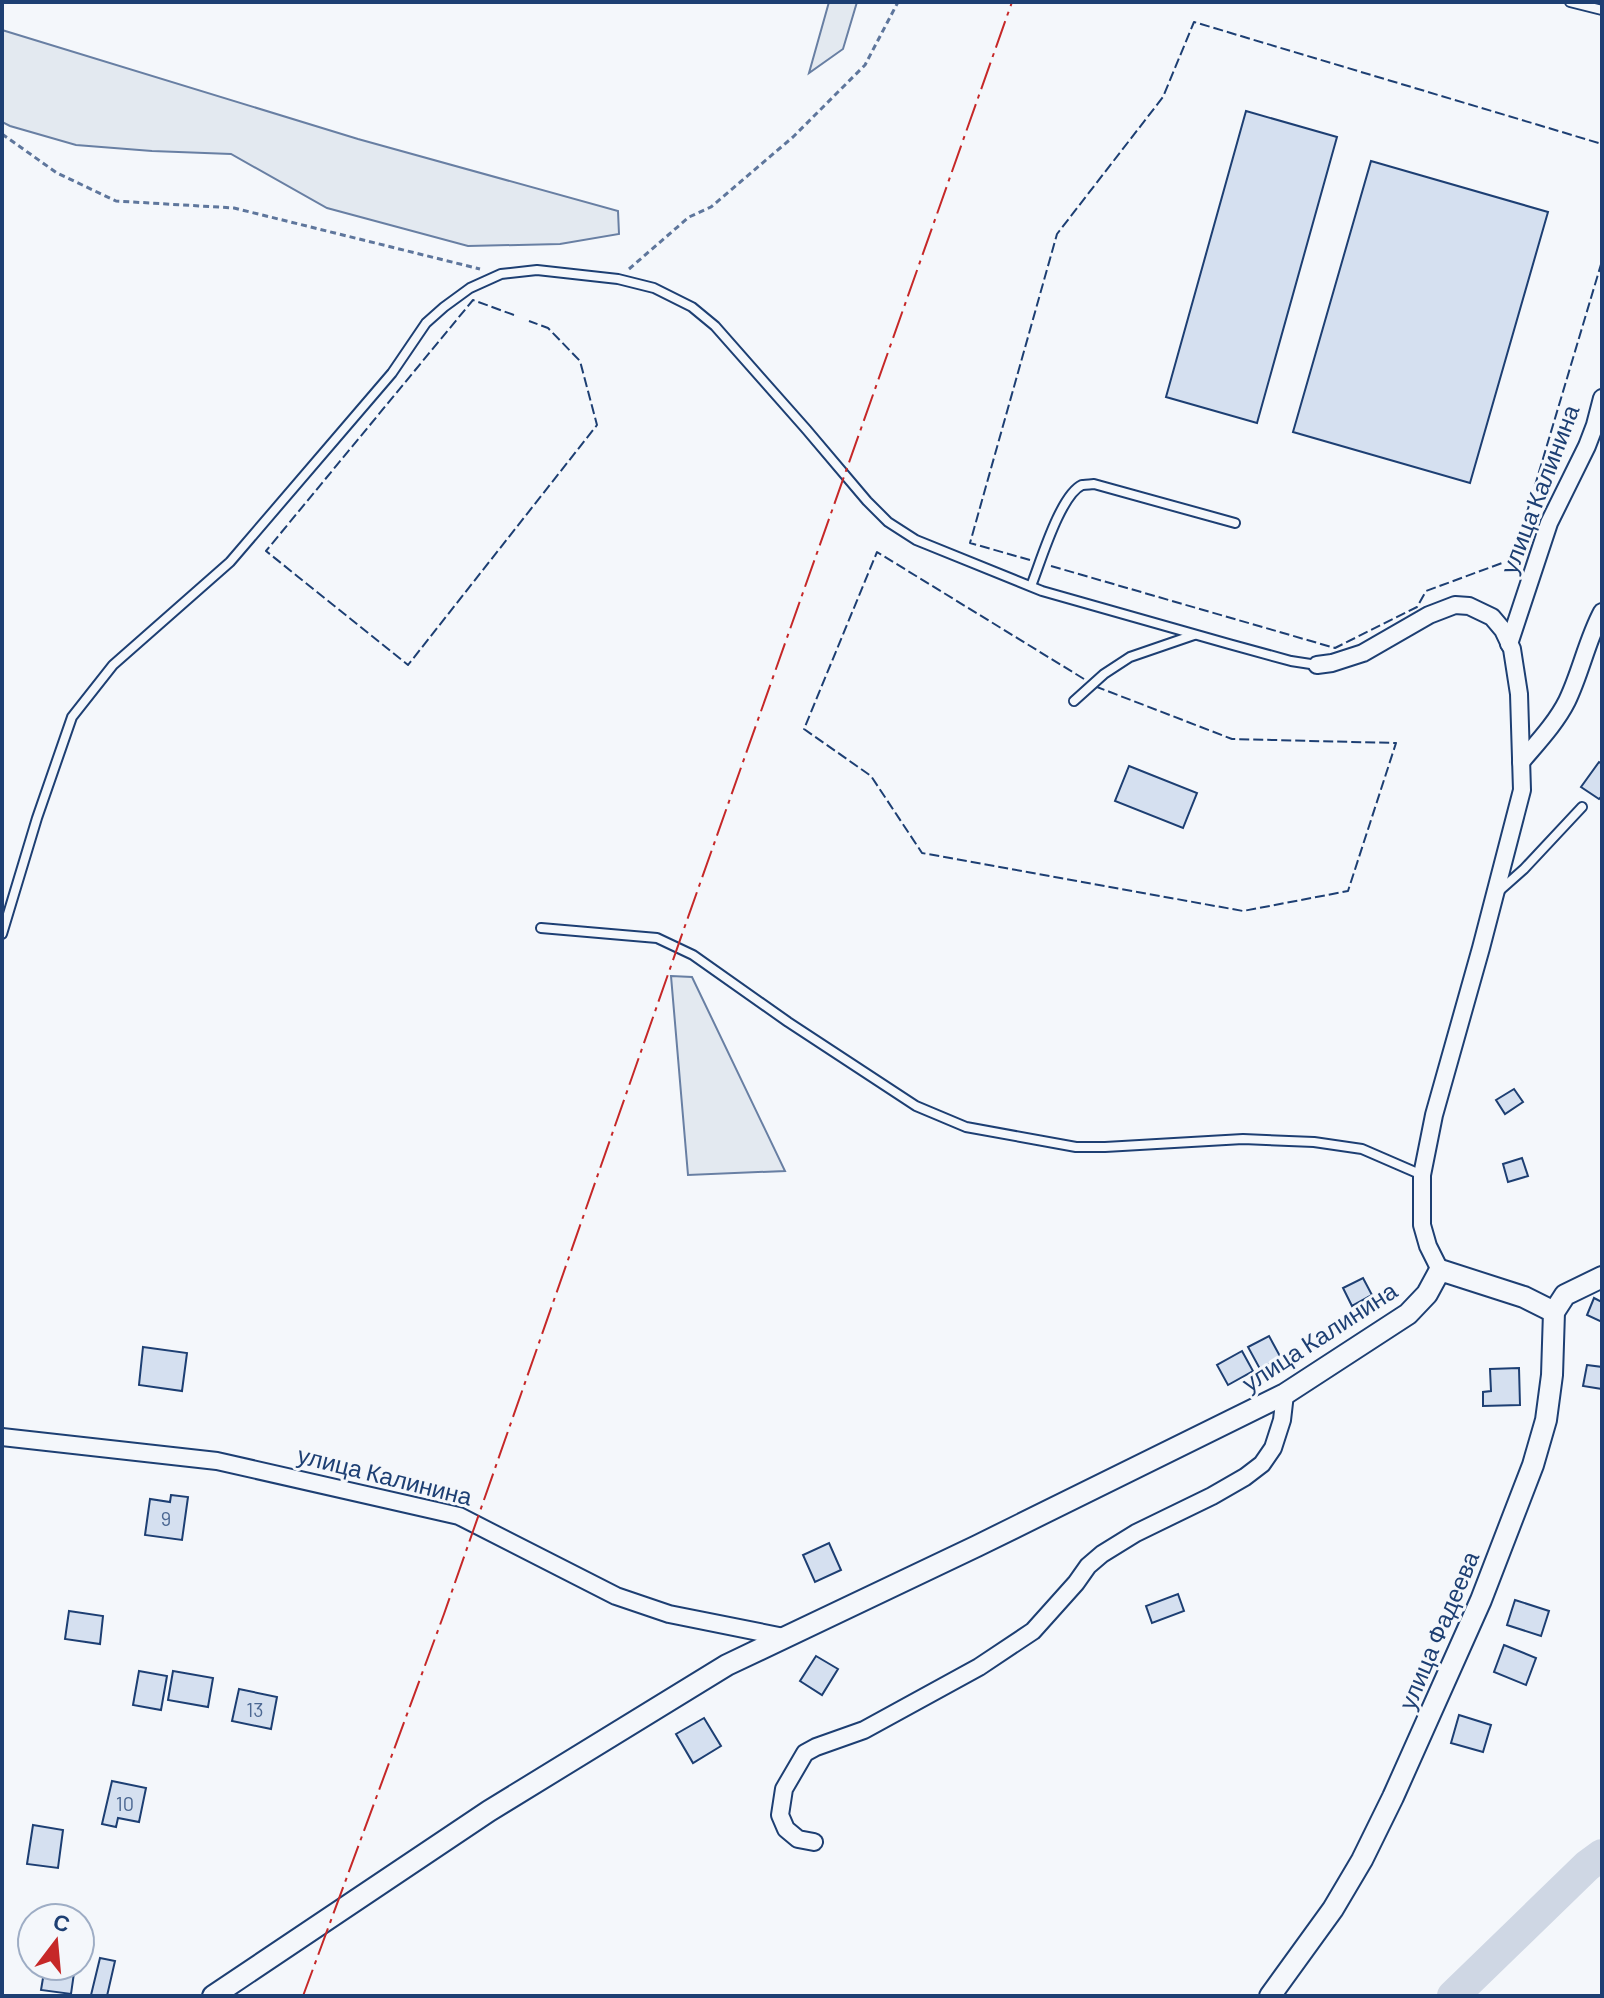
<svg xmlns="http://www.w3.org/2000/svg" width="1604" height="1998" viewBox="0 0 1604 1998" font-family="Barlow,sans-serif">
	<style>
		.green { fill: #e3e9f0; stroke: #687fa3; stroke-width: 2 }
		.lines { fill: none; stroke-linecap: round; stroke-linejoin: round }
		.river { stroke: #cfd7e4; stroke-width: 32 }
		.building { fill: #d5e0f0; stroke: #1d3f73; stroke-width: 2 }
		.service-casing { stroke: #1d3f73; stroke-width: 12 }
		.minor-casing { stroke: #1d3f73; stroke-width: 20 }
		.tertiary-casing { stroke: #1d3f73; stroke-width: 24 }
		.path { stroke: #5e769c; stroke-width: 3; stroke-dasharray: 6 4; stroke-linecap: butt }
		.service { stroke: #f4f7fb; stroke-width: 8 }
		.minor { stroke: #f4f7fb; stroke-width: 16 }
		.tertiary { stroke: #f4f7fb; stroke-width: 20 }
		.fence { stroke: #1d3f73; stroke-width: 2; stroke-dasharray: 10 4; stroke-linecap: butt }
		.power { stroke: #c62828; stroke-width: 2; stroke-dasharray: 28 6 4 6; stroke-linecap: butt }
		.labels { text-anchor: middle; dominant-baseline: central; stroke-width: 6; stroke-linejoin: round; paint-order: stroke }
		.number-label { font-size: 20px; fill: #4b6792 }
		.street-label { font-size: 24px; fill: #1d3f73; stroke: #f4f7fb }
	</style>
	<rect width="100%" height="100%" fill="#f4f7fb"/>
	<!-- green -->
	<g class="green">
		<polygon points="829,2 857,2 843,49 809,73"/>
		<polygon points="2,30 358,139 618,211 619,234 560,244 468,246 327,208 231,154 152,151 76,145 10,126 2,122"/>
		<polygon points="671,976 692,977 785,1171 688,1175"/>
	</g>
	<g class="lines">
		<!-- river -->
		<polyline class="river" points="1453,1996 1587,1866 1602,1855"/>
	</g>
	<!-- building -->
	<g class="building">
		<polygon points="1246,111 1337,137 1257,423 1166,397"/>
		<polygon points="1371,161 1548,212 1470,483 1293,432"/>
		<polygon points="1599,762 1602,764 1602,796 1599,799 1581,787"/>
		<polygon points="1129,766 1197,793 1183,828 1115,801"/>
		<polygon points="1514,1089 1523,1102 1505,1114 1496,1100"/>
		<polygon points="1522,1158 1528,1176 1508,1182 1503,1164"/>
		<polygon points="1363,1278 1372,1295 1352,1306 1343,1288"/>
		<polygon points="1594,1298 1602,1302 1602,1322 1587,1315"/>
		<polygon points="1269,1336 1281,1358 1260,1369 1248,1347"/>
		<polygon points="143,1347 187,1353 182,1391 139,1385"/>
		<polygon points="1242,1351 1253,1371 1228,1385 1217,1365"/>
		<polygon points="1587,1365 1602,1367 1602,1389 1583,1386"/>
		<polygon points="1519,1368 1520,1405 1483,1406 1483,1392 1491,1391 1490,1369"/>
		<polygon points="171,1495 188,1497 182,1540 145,1535 150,1499 170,1502"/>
		<polygon points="829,1543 841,1570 815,1582 803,1555"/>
		<polygon points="1178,1594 1184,1611 1152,1623 1146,1606"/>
		<polygon points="1515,1600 1549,1611 1541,1636 1507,1625"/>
		<polygon points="69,1611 103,1616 100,1644 65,1639"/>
		<polygon points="1504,1645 1536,1658 1526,1685 1494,1672"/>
		<polygon points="816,1656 838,1669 822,1695 800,1681"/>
		<polygon points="139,1671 167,1676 161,1710 133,1705"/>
		<polygon points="173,1671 213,1678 208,1707 168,1700"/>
		<polygon points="239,1689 277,1697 271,1729 232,1721"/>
		<polygon points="1459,1715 1491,1725 1483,1752 1451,1743"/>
		<polygon points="704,1718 721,1746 693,1763 676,1734"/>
		<polygon points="112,1781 146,1788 139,1822 118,1818 116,1827 102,1824"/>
		<polygon points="33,1825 63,1830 58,1868 27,1864"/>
		<polygon points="100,1958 115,1961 107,1996 91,1995"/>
		<polygon points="45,1966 75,1966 71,1994 41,1990"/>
	</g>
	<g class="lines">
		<!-- service casing -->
		<g class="service-casing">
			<g id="service">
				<polyline points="1570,2 1602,10"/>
				<path d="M1031 586C1040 564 1060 495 1082 485 1083 485 1094 484 1094 484L1235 523"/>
				<polyline points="1074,701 1104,674 1130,657 1194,635"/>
				<polyline points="1498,892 1524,869 1582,807"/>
				<polyline points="541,928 657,938 693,955 788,1022 916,1106 966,1127 1076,1147 1105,1147 1243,1139 1314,1142 1362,1149 1422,1175"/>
				<polyline points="2,934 37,818 72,717 113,665 230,562 392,373 426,323 444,307 470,288 501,274 537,270 618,279 654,288 692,307 715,326 806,429 867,501 888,522 916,540 1042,591 1229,644 1291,661 1317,665"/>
			</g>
		</g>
		<!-- minor casing -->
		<g class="minor-casing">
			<g id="minor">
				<polyline points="1509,644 1549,523 1587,446 1595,425 1602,398"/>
				<polyline points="1317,665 1332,663 1363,653 1429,615 1455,605 1469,606 1492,617 1503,630 1512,649 1519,694 1522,790 1481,948 1434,1115 1422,1175 1422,1225 1428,1246 1440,1270"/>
				<path d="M1521 762C1537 743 1556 723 1567 701 1581 672 1587 640 1602 612"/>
				<polyline points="2,1437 217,1461 459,1516 616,1596 669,1614 784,1637"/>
				<polyline points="814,1842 798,1839 786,1829 780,1815 784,1789 805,1753 816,1747 864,1730 979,1667 1033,1631 1076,1583 1088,1566 1102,1554 1136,1533 1212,1496 1245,1477 1262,1464 1273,1448 1282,1420 1285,1394"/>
			</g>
		</g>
		<!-- tertiary casing -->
		<g class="tertiary-casing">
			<g id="tertiary">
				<polyline points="213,1996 489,1811 727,1665 977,1546 1285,1394 1408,1314 1427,1294 1440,1270 1524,1297 1554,1312"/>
				<polyline points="1270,1996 1333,1909 1362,1860 1393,1797 1481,1600 1533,1465 1546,1420 1552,1375 1554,1312 1565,1295 1602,1277"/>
			</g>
		</g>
		<!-- path -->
		<g class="path">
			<polyline points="2,134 57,173 116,201 234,208 480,269"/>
			<polyline points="629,269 689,217 711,207 793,137 865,65 898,2"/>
		</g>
		<!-- service -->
		<use href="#service" class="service"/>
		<!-- minor -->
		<use href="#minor" class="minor"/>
		<!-- tertiary -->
		<use href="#tertiary" class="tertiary"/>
		<!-- fence -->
		<g class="fence">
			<polyline points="514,315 473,300 266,551 408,665 597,425 580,361 548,328 529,321"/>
			<polyline points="1030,560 970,543 1057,234 1163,97 1194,22 1602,144"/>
			<polyline points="1051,566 1335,648 1417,607 1426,591 1513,559 1602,261"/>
			<polyline points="1084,679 877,552 804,729 871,776 922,853 1243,911 1348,891 1396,743 1232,739 1097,687"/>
		</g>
		<!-- power -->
		<polyline class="power" points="303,1996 444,1614 686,923 1012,2"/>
	</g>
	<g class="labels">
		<!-- number labels -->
		<g class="number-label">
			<text x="166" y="1518">9</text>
			<text x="255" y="1709">13</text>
			<text x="125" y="1803">10</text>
		</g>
		<!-- street labels -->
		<g class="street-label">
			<text transform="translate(1539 489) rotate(-69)">улица Калинина</text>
			<text transform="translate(1319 1336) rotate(-33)">улица Калинина</text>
			<text transform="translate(385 1475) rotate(14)">улица Калинина</text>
			<text transform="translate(1438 1630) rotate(-67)">улица Фадеева</text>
		</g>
	</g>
	<!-- border -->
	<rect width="1604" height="1998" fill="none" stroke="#1d3f73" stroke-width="8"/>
	<!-- north arrow -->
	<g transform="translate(56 1942) rotate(16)"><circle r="38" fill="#f4f7fb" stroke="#9eadc5" stroke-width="2"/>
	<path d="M0-6L14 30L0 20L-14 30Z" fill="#c62828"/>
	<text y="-12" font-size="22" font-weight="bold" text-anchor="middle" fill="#1d3f73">С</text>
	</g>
</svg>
